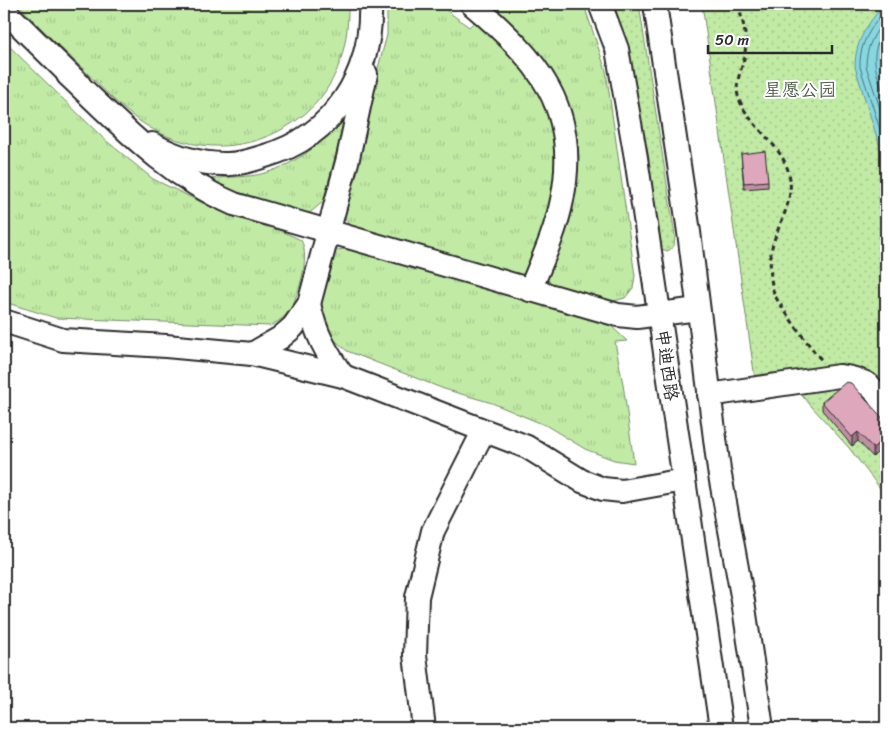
<svg xmlns="http://www.w3.org/2000/svg" width="890" height="732" viewBox="0 0 890 732" font-family="Sriracha,'LXGW WenKai TC',sans-serif">
	<style>
		.grass { fill: url(#grass-tufts); stroke: #768a68 }
		.park { fill: url(#park-dots); stroke: #768a68 }
		.water { fill: #87d7e1; stroke: #629298 }
		.lines { fill: none; stroke-linecap: round; stroke-linejoin: round }
		.shore { stroke: #507074; stroke-width: 1 }
		.minor-casing { stroke: #2b2b2b; stroke-width: 26 }
		.path { stroke: #2b2b2b; stroke-width: 3; stroke-dasharray: 5 4; stroke-linecap: butt }
		.minor { stroke: #fff; stroke-width: 22 }
		.wall { fill: #bf90a1; stroke: #2b2b2b }
		.shaded-wall { fill: #9b7583; stroke: #2b2b2b }
		.building { fill: #dea7bb; stroke: #2b2b2b }
		.labels { text-anchor: middle; dominant-baseline: central; stroke-width: 4; stroke-linejoin: round; paint-order: stroke }
		.park-label { font-size: 18px; fill: #505b4a; stroke: #fff }
		.street-label { font-size: 18px; fill: #2b2b2b; stroke: #fff }
	</style>
	<defs>
		<pattern id="grass-tufts" width="24" height="20" patternUnits="userSpaceOnUse" patternTransform="scale(1.25)"><rect width="24" height="20" fill="#c1eaa5"/><path d="M3 7l-1-3M5 7V3M7 7l1-3M15 17l-1-3M17 17v-4M19 17l1-3" fill="none" stroke="#a6c98e"/></pattern>
		<pattern id="park-dots" width="8" height="8" patternUnits="userSpaceOnUse" patternTransform="scale(1.25)"><rect width="8" height="8" fill="#c1eaa5"/><path d="M2 2h.1M6 6h.1" fill="none" stroke="#a6c98e" stroke-width="1.8" stroke-linecap="round"/></pattern>
	</defs>
	<rect width="100%" height="100%" fill="#fff"/>
	<filter id="ink" filterUnits="userSpaceOnUse"><feTurbulence type="fractalNoise" baseFrequency=".02" numOctaves="2"/><feDisplacementMap in="SourceGraphic" scale="10" xChannelSelector="R" yChannelSelector="G"/><feConvolveMatrix kernelMatrix="1 2 1 2 8 2 1 2 1" color-interpolation-filters="sRGB"/></filter>
	<g filter="url(#ink)">
		<!-- grass -->
		<g class="grass">
			<path d="M18 4H348C349 49 336 92 297 120 251 153 192 155 144 124 122 110 103 89 85 71 62 49 39 27 18 4Z"/>
			<polygon points="387,4 438,4 469,27 479,17 509,41 554,114 562,172 535,268 524,274 513,276 351,227 342,215 361,130 387,35"/>
			<polygon points="492,4 583,4 585,8 606,71 635,276 633,288 625,298 606,303 554,285 546,279 566,111 489,8"/>
			<path d="M4 41 103 138 153 179 203 203 277 229 301 240C311 258 298 300 286 315 282 319 275 323 270 326L56 318 4 302Z"/>
			<path d="M345 120 323 202 306 216 292 215 210 183 211 179C229 176 248 178 265 173 297 164 322 142 345 120Z"/>
			<path d="M350 249 609 324 627 341 615 342 623 384 634 463 614 460 585 449 547 426 492 403 444 389 347 351C334 340 317 324 314 305 314 299 325 261 328 256 334 249 342 249 350 249Z"/>
		</g>
		<!-- park -->
		<g class="park">
			<polygon points="614,4 639,4 675,236 674,246 668,251 661,249 629,50"/>
			<polygon points="702,4 886,4 886,496 849,448 795,388 757,393"/>
		</g>
		<!-- water -->
		<path class="water" d="M884 4H886V167L855 67C855 40 868 24 884 4Z"/>
		<g class="lines">
			<!-- shore -->
			<g class="shore">
				<path d="M886 9C872 27 859 42 860 67L886 148"/>
				<path d="M886 19C874 33 866 47 866 66L886 126"/>
				<path d="M886 30C866 53 877 75 886 100"/>
			</g>
			<!-- minor casing -->
			<g class="minor-casing">
				<g id="minor">
					<path d="M472 4C537 59 581 108 562 200 556 231 542 261 530 290"/>
					<polyline points="600,4 617,49 636,158 721,728"/>
					<polyline points="655,4 689,232 719,470 743,601 762,728"/>
					<polyline points="4,10 79,84"/>
					<path d="M68 75C120 124 167 176 234 204L618 315 637 317 698 309"/>
					<path d="M152 144C174 156 199 164 224 164 238 165 252 160 265 156 334 136 373 74 370 4"/>
					<path d="M309 304C315 332 326 353 343 376"/>
					<polyline points="4,321 63,340 166,346 252,354 343,376 527,447 582,481 603,489 622,491 684,480"/>
					<polyline points="252,354 280,338 293,327 309,304 348,158 366,74"/>
					<path d="M709 395 839 376C866 379 877 386 886 413"/>
					<polyline points="424,728 415,655 417,597 433,531 483,432"/>
				</g>
			</g>
			<!-- path -->
			<path class="path" d="M737 4C744 22 748 40 744 59 741 71 735 83 738 96 748 128 785 144 790 179 793 204 778 224 772 247 769 260 770 284 775 296 780 305 815 355 822 360"/>
			<!-- minor -->
			<use href="#minor" class="minor"/>
		</g>
		<!-- wall -->
		<g class="wall">
			<polygon points="741,154 768,181 768,187 744,189"/>
			<polygon points="822,402 886,422 873,457 858,441 852,446 822,410"/>
		</g>
		<!-- shaded-wall -->
		<g class="shaded-wall">
			<polygon points="858,432 858,441 852,446 852,437"/>
			<polygon points="886,436 886,444 873,457 873,448"/>
		</g>
		<!-- building -->
		<g class="building">
			<polygon points="765,151 768,181 744,183 741,154"/>
			<polygon points="846,382 851,383 886,422 886,436 873,448 858,432 852,437 822,402"/>
		</g>
	</g>
	<g class="labels">
		<!-- park labels -->
		<g class="park-label">
			<text x="800" y="90">星愿公园</text>
		</g>
		<!-- street labels -->
		<g class="street-label">
			<text transform="translate(667 365) rotate(82)">申迪西路</text>
		</g>
	</g>
	<!-- margin -->
	<rect width="890" height="732" fill="none" stroke="#fff" stroke-width="20"/>
	<rect x="10" y="10" width="870" height="712" fill="none" stroke="#2b2b2b" stroke-width="2" filter="url(#ink)"/>
	<!-- scale -->
	<path d="M708 45v8h124v-8" fill="none" stroke="#2b2b2b" stroke-width="2.5"/>
	<text x="715" y="45" font-size="15" fill="#2b2b2b" stroke="#ffffff" stroke-width="4" paint-order="stroke">50 m</text>
</svg>
